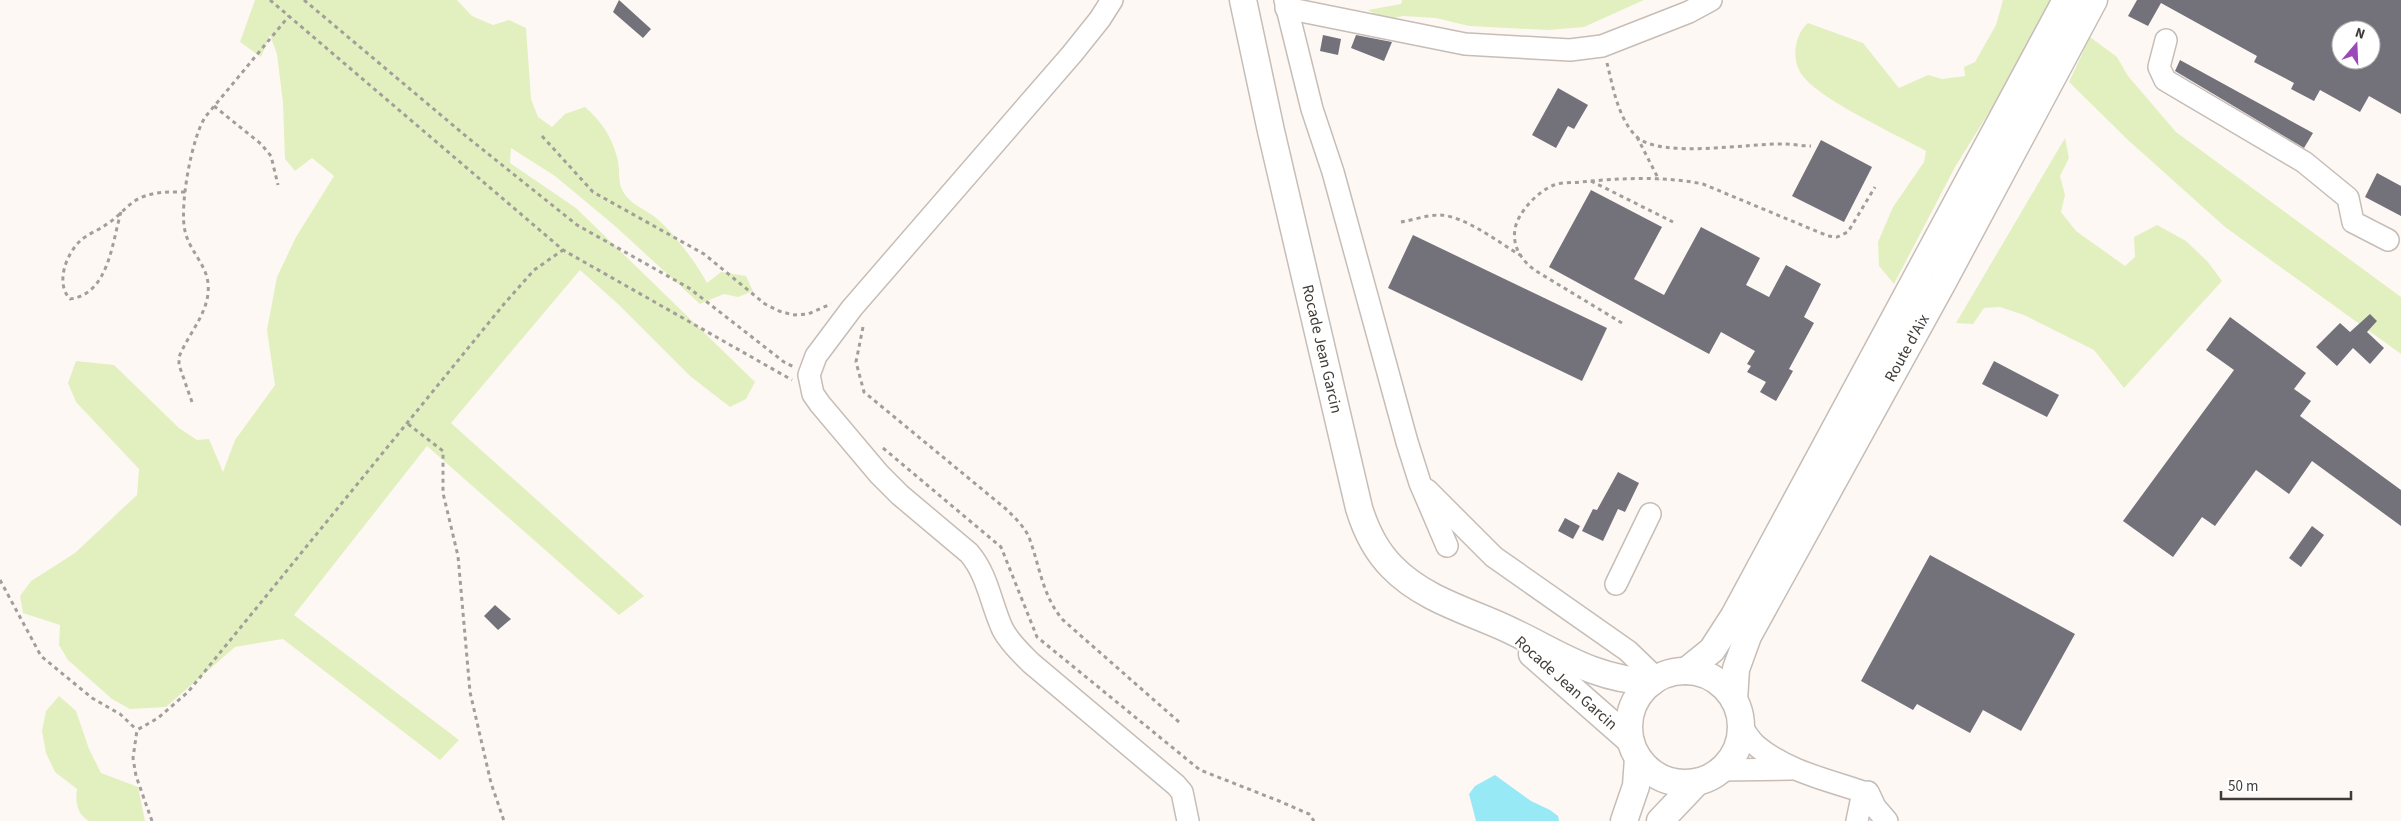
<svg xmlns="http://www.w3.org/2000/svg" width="2401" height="821" viewBox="0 0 2401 821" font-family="'Source Sans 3',sans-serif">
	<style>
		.green { fill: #e2f0bf }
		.water { fill: #96e9f5 }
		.building { fill: #73717a; fill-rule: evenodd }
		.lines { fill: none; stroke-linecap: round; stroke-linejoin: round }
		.minor-casing { stroke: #c6bdb7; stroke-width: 24 }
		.major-casing { stroke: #c6bdb7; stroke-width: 29 }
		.path { stroke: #a29e9a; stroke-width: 3; stroke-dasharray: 4 4; stroke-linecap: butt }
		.minor { stroke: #fff; stroke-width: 21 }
		.major { stroke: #fff; stroke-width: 26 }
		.labels { text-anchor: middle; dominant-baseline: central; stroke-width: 5; stroke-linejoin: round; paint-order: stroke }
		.street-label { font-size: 16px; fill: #3e3b38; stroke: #fff }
	</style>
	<rect width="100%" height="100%" fill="#fef8f4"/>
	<!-- green -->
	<g class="green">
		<path d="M255 0H457L472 16 493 25 509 20 526 28 531 99 538 117 552 127 565 114 585 107C601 121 611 135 617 157 620 166 618 178 621 187 627 203 643 208 655 217 673 232 696 262 707 283L721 272 746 276 753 291 738 297 724 294 700 304 615 226 555 176 511 148 510 163 576 208 755 382 746 399 730 407 690 376 618 304 580 270 451 423 644 596 619 615 427 446 294 615 459 740 440 760 283 639 235 647 166 707 130 709 112 699 68 660 59 645 60 625 23 613 20 596 31 581 75 553 137 495 139 469 76 402 68 383 76 361 114 365 179 428 197 440 209 439 223 472 235 440 275 385 267 330 277 277 296 237 334 176 312 158 295 171 285 159 283 103 277 54 270 35 261 57 240 42Z"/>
		<polygon points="1402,0 1644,0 1584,27 1548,30 1469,26 1436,18 1403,16 1384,20 1368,10 1401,4"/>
		<path d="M2003 0H2050L1991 109 1955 167 1894 284 1879 266 1878 242 1893 207 1924 162 1926 151C1896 134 1820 100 1802 75 1791 60 1794 35 1808 23L1863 43 1899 88 1928 75 1942 79 1965 76 1964 67 1975 62 1996 25Z"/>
		<polygon points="2090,37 2117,57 2128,76 2176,132 2401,297 2401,354 2225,227 2128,140 2069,82"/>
		<polygon points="2065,138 2069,158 2060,176 2065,195 2061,212 2076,231 2125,266 2135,257 2134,237 2157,225 2186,241 2208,262 2222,281 2124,388 2094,350 2024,315 2000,307 1984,308 1973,324 1956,323"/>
		<path d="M59 696 76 711 89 749 101 773 138 787 145 821H89C77 814 75 802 77 789L55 772 46 753 42 731 46 711Z"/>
	</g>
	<!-- water -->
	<polygon class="water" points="1495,775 1531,801 1550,810 1558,816 1559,821 1476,821 1469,794 1475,786"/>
	<!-- building -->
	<g class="building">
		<polygon points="619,0 651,29 643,38 613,12"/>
		<path d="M2137 0H2401V114L2369 96 2360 112 2320 90 2314 101 2291 89 2294 83 2254 62 2257 56 2161 3 2148 26 2128 16ZM2341 30H2371V60H2341Z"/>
		<polygon points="1323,35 1341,39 1338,55 1320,51"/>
		<polygon points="1356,35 1392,42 1384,61 1351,48"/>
		<polygon points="2180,60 2313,133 2304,148 2175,71"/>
		<polygon points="1558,88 1588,105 1574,129 1568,126 1556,148 1532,135"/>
		<polygon points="1821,140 1872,167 1844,222 1792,196"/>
		<polygon points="2377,173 2401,186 2401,216 2365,197"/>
		<polygon points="1591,190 1662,227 1634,279 1664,295 1701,227 1760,258 1746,285 1769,297 1786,265 1821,284 1804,317 1814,323 1789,369 1793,371 1776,401 1760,392 1766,382 1747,372 1751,366 1747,364 1755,351 1721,332 1709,354 1549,267"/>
		<polygon points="1413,235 1607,328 1582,381 1388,288"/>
		<polygon points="2370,314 2377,321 2367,332 2384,348 2370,364 2353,348 2337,366 2316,347 2340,323 2350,332"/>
		<polygon points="2230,317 2306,373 2294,389 2311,401 2300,416 2401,490 2401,526 2312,461 2289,494 2256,470 2215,526 2202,517 2173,557 2123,521 2234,370 2206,350"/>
		<polygon points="1994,361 2059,395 2047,417 1982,384"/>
		<polygon points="1618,472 1639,483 1625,512 1618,509 1603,541 1582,531 1593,509 1597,510"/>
		<polygon points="1565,518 1580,526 1573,539 1558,531"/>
		<polygon points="2312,526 2324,535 2301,567 2289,558"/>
		<polygon points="1930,555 2075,634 2021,731 1983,710 1970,733 1917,704 1913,710 1861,681"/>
		<polygon points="495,605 511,619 498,630 484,616"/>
	</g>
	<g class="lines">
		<!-- minor casing -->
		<g class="minor-casing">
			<g id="minor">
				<path d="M1112 0 1100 19 1072 54 852 308 816 356 809 375 813 394 820 404 879 474 900 495 969 553C988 575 991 605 1003 630 1010 643 1021 653 1031 663L1176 785 1182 792 1188 821"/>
				<polyline points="1285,0 1312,109 1333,172 1407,442 1420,483 1447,546"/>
				<polyline points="1286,8 1465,44 1570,50 1602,46 1689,12 1711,0"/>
				<polyline points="2166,40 2159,67 2165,80 2304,162 2348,198 2353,222 2388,240"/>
				<polyline points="1427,490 1494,557 1628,651 1657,679"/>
				<polyline points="1616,584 1650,514"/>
				<path d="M1741 726C1746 733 1751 742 1758 747 1787 771 1828 780 1863 792L1857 821"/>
				<polyline points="1720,770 1791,769"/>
				<polyline points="1868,792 1875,807 1887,821"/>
			</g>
		</g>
		<!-- major casing -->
		<g class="major-casing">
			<g id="major">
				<path d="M1243 0 1271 131 1359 508C1366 531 1375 550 1392 567 1422 598 1465 610 1503 627 1556 651 1590 679 1652 682"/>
				<polyline points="1532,654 1630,740"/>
				<polyline points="1686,671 1712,650 1734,616 2066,0"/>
				<circle cx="1685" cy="727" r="56"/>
				<polyline points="1734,700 1736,669 1748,636 1942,284 2094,0"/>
				<polyline points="1624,821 1636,786 1638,758"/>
				<polyline points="1660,821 1697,782"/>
			</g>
		</g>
		<!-- path -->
		<g class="path">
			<polyline points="270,0 563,250 792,380"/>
			<polyline points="304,0 467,137 577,225 689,288 784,362 794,367"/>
			<path d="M1607 63C1613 87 1618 119 1637 137 1661 159 1750 143 1784 144 1793 144 1802 146 1811 146"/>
			<polyline points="214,106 261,144 271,156 278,185"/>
			<polyline points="542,136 593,192 704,254 765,304 779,311 793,315 808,314 831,304"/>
			<polyline points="1637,137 1659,180"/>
			<polyline points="1591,181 1673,222"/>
			<path d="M121 212C112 242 109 294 70 299 55 283 66 254 81 240 88 234 99 230 107 224 119 217 127 204 140 198 155 191 170 192 186 192"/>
			<path d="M1401 222C1413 220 1427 215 1440 215 1465 216 1498 242 1520 255"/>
			<path d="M1622 323 1536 271C1522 261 1512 247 1515 229 1518 212 1538 191 1554 185 1562 182 1572 183 1581 182 1621 178 1664 176 1703 184L1828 236 1837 237 1848 232 1875 187"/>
			<path d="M863 327 856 362 864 392 1006 509C1015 518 1026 528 1030 540 1040 568 1043 597 1063 620L1179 722"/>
			<path d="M192 402 179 365V357C189 332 211 311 208 283 206 264 189 250 185 231 179 207 192 135 206 116L289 16"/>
			<polyline points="408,424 443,451 443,493 458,556 470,692 491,783 504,821"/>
			<polyline points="883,448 1001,547 1037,637 1200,770 1279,801 1309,814 1314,821"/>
			<polyline points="0,580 41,656 92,698 120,714 137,730"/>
			<polyline points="152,821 136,776 133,758 137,730 158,718 188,692 504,304 534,270 563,250"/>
		</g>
		<!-- minor -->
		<use href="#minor" class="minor"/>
		<!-- major -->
		<use href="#major" class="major"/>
	</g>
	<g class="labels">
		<!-- street labels -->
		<g class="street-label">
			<text transform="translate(1907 348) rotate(-61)">Route d'Aix</text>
			<text transform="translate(1322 349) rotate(77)">Rocade Jean Garcin</text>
			<text transform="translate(1566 683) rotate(42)">Rocade Jean Garcin</text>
		</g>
	</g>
	<!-- north arrow -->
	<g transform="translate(2356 45) rotate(19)"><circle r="24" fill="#ffffff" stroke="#b2b1af"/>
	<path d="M0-4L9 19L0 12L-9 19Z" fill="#9b49b8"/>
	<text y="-8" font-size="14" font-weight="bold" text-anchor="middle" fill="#3e3b38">N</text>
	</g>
	<!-- scale -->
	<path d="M2221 791v8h130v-8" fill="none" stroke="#3e3b38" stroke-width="2.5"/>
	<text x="2228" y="791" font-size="15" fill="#3e3b38" stroke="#ffffff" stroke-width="4" paint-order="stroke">50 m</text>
</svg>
